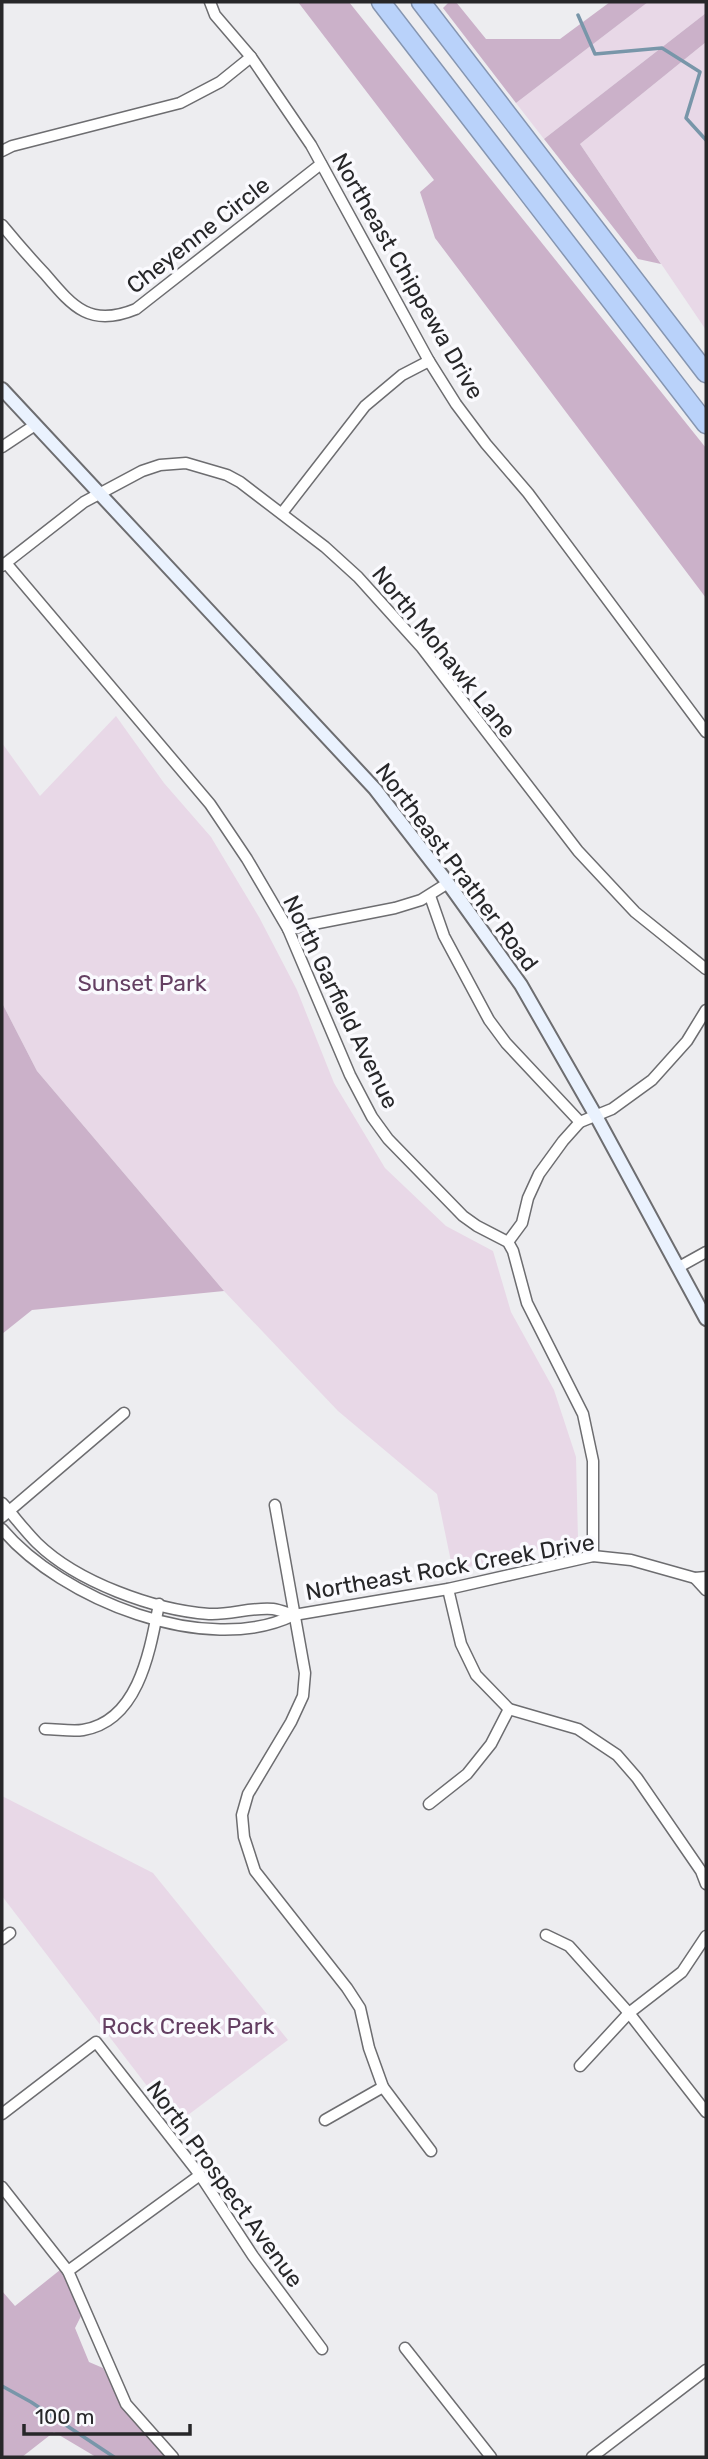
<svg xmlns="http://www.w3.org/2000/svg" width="708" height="2459" viewBox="0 0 708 2459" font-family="Rubik,sans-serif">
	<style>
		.green { fill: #e8d8e7 }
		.forest { fill: #cbb1c9 }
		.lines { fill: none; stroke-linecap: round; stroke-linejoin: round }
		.stream { stroke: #7896a9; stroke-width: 3.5 }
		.street-casing { stroke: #6d6d70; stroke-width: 13 }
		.secondary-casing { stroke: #6d6d70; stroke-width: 16 }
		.highway-casing { stroke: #8696b1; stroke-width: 21 }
		.street { stroke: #fff; stroke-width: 10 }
		.secondary { stroke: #eaf2fe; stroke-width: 12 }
		.highway { stroke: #b9d2fa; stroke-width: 18 }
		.labels { text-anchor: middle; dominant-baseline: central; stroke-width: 7; stroke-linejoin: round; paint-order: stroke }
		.street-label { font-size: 23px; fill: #272729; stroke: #fafafe }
		.park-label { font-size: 23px; fill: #643f62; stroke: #fafafe }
	</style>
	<rect width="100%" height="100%" fill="#ededf0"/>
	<!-- green -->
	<g class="green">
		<polygon points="648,2 706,2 706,13 544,139 516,103"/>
		<polygon points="706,42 706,330 580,144"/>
		<polygon points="116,716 164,783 211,837 259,917 297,990 334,1083 385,1168 446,1226 493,1251 511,1312 554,1390 576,1457 578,1539 453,1571 437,1494 338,1411 224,1291 37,1071 2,1003 2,743 40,796"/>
		<polygon points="2,1796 153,1873 288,2040 176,2124 2,1896"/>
	</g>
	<!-- forest -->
	<g class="forest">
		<polygon points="298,2 349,2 706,448 706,598 435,238 420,192 434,180"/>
		<polygon points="449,2 456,2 486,39 560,39 610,2 648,2 516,103 443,8"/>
		<polygon points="706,13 706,42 580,144 661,264 638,259 544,139"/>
		<polygon points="2,1003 37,1071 224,1291 32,1310 2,1334"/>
		<polygon points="60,2270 67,2280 81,2316 75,2328 89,2362 103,2368 121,2405 167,2457 96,2457 54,2432 22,2457 2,2457 2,2291 15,2306"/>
	</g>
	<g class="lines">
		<!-- stream -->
		<g class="stream">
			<polyline points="578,15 595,54 662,48 700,72 686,118 706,140"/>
			<polyline points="2,2386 31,2402 114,2457"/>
		</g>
		<!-- street casing -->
		<g class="street-casing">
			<g id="street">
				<polyline points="210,2 215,15 251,57 311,145 429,361 456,404 486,444 528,493 706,732"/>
				<polyline points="2,151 12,146 180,103 220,82 251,57"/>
				<path d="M2 225C16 242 30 258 45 274 73 307 90 328 136 309L321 164"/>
				<polyline points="2,447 35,425"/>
				<polyline points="282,513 365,406 402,375 429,361"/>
				<polyline points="6,563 210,804 247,859 288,929 350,1075 372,1117 388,1139 463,1216 477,1226 508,1242 513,1251 527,1303 583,1414 593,1461 593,1556"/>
				<polyline points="2,566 84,502 142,471 160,465 186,463 227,475 240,482 325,547 358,577 422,648 578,851 635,912 706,969"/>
				<polyline points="430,896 444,936 489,1020 506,1043 580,1122"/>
				<polyline points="288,929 395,908 421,900 448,883"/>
				<polyline points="508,1242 522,1223 528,1198 539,1174 563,1141 580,1122 612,1109 652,1080 687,1041 706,1010"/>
				<polyline points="679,1267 706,1252"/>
				<path d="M2 1503C14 1516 25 1531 37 1543 77 1582 154 1610 209 1614 230 1615 252 1607 273 1609 280 1610 287 1613 294 1615"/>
				<polyline points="275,1505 305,1673 303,1696 291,1722 248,1794 242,1815 244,1837 255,1871 347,1988 360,2008 369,2048 383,2087 431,2151"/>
				<polyline points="2,1517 124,1413"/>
				<path d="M2 1529C61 1599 207 1658 294 1615L448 1589 593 1556 631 1560 695 1578 706 1577"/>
				<polyline points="695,1578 706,1590"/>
				<polyline points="448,1589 461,1644 476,1675 509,1709 578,1729 617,1755 637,1778 701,1871 706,1884"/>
				<path d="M45 1729C57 1729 72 1732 83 1730 139 1721 150 1650 159 1604"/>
				<polyline points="429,1804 467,1774 491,1744 509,1709"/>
				<polyline points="546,1935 569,1946 629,2013 706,2112"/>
				<polyline points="2,1939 10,1933"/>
				<polyline points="580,2066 629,2013 682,1972 706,1936"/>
				<polyline points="2,2114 96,2042 200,2175 253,2256 322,2349"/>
				<polyline points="325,2120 383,2087"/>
				<polyline points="2,2187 68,2271 126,2404 173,2457"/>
				<polyline points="68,2271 200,2175"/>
				<polyline points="405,2348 491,2457"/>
				<polyline points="592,2457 706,2370"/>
			</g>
		</g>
		<!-- secondary casing -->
		<g class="secondary-casing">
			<polyline id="secondary" points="2,389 375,789 448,883 521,985 596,1116 706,1319"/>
		</g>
		<!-- highway casing -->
		<g class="highway-casing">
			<g id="highway">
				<polyline points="381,2 706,424"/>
				<polyline points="421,2 706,373"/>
			</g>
		</g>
		<!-- street -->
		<use href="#street" class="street"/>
		<!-- secondary -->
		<use href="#secondary" class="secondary"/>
		<!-- highway -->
		<use href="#highway" class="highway"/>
	</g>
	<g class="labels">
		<!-- street labels -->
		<g class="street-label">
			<text transform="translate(198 235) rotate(-38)">Cheyenne Circle</text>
			<text transform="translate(408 276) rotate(60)">Northeast Chippewa Drive</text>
			<text transform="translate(444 652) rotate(51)">North Mohawk Lane</text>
			<text transform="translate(457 867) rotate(53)">Northeast Prather Road</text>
			<text transform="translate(341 1002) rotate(64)">North Garfield Avenue</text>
			<text transform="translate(450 1567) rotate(-10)">Northeast Rock Creek Drive</text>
			<text transform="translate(225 2184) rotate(54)">North Prospect Avenue</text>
		</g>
		<!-- park labels -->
		<g class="park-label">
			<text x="142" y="983">Sunset Park</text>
			<text x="188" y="2026">Rock Creek Park</text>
		</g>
	</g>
	<!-- border -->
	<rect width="708" height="2459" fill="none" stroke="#272729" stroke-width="7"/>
	<!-- scale -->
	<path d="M24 2424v10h166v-10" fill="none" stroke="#272729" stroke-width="3.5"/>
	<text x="35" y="2424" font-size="21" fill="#272729" stroke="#fafafe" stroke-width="5" paint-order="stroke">100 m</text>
</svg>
